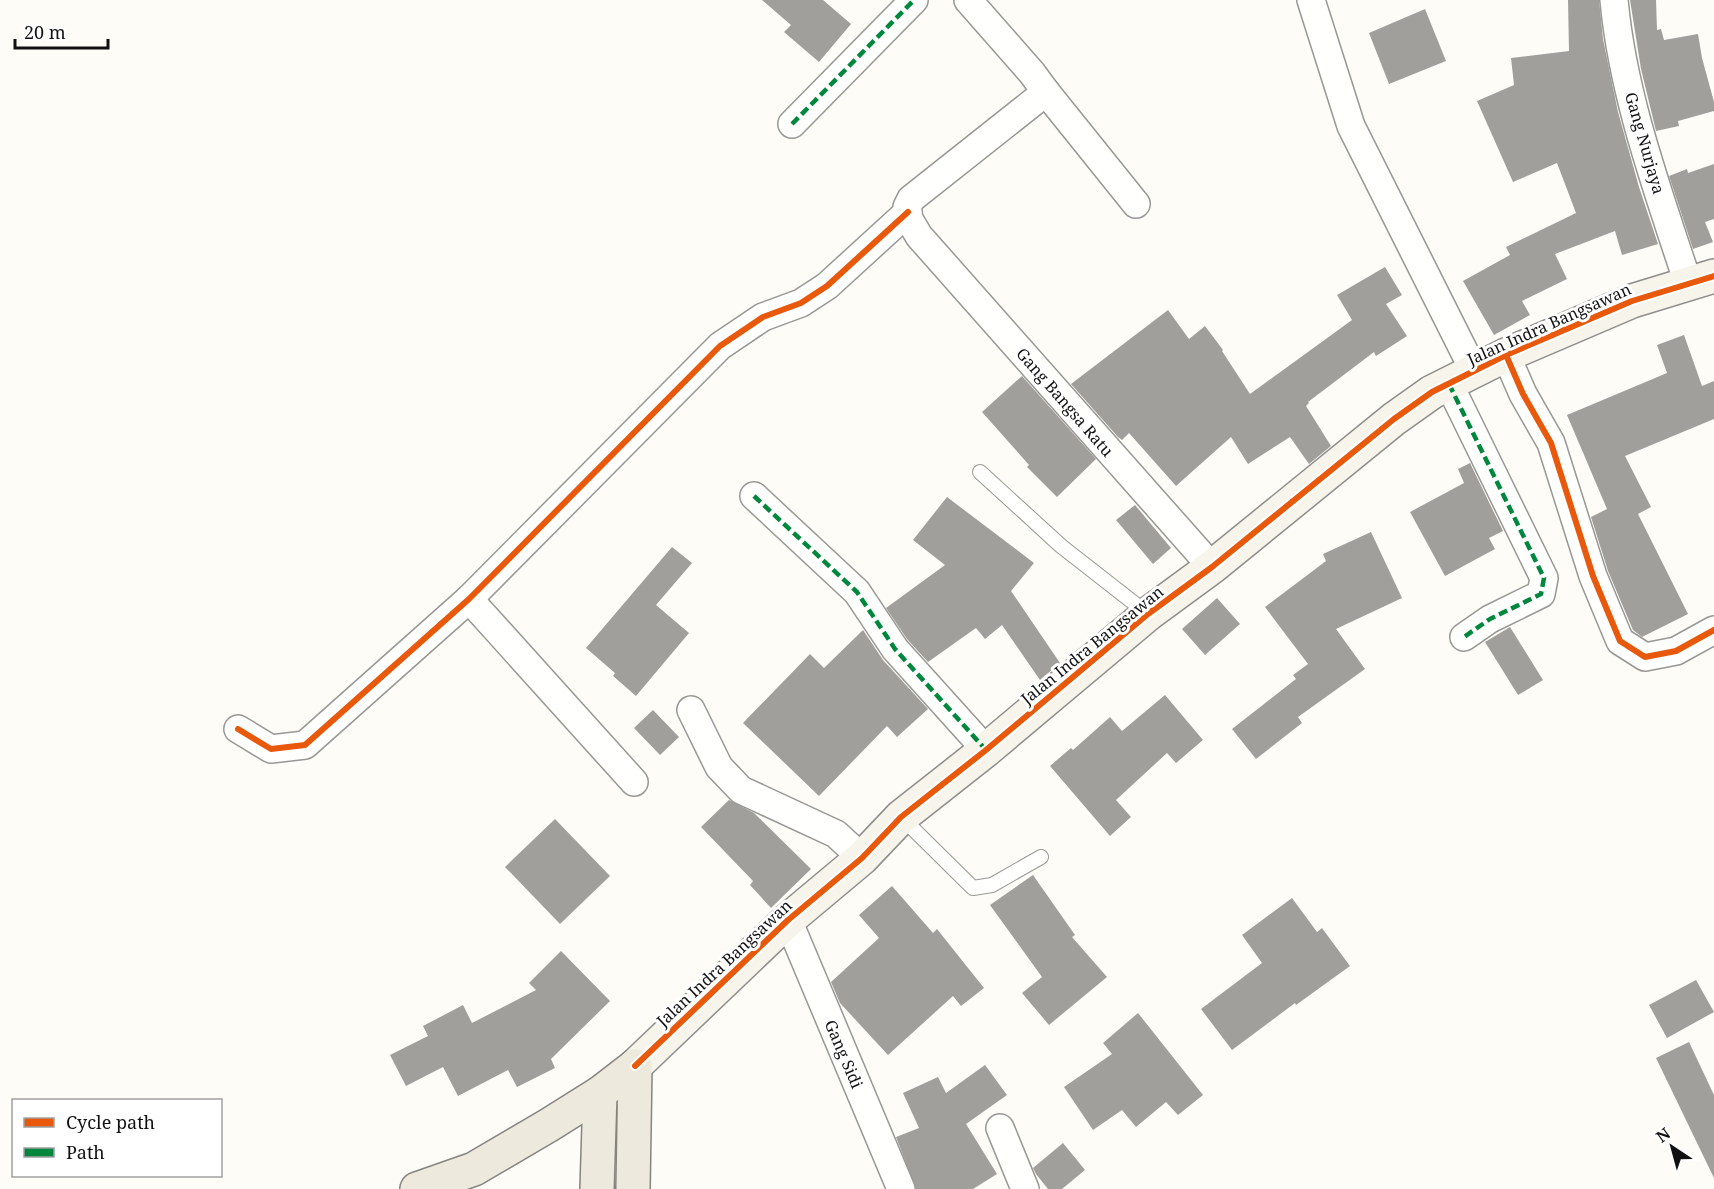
<svg xmlns="http://www.w3.org/2000/svg" width="1714" height="1189" viewBox="0 0 1714 1189" font-family="'Noto Serif',serif">
	<style>
		.building { fill: #a19f9c }
		.lines { fill: none; stroke-linecap: round; stroke-linejoin: round }
		.lane-casing { stroke: #979795; stroke-width: 16 }
		.street-casing { stroke: #979795; stroke-width: 30 }
		.secondary-casing { stroke: #8e8d8b; stroke-width: 36 }
		.primary-casing { stroke: #858482; stroke-width: 36 }
		.lane { stroke: #fffffe; stroke-width: 14 }
		.street { stroke: #fffffe; stroke-width: 27 }
		.secondary { stroke: #f6f4eb; stroke-width: 33 }
		.primary { stroke: #ede9dc; stroke-width: 33 }
		.quiet { stroke: #00873e; stroke-width: 4.5; stroke-dasharray: 9 4.5; stroke-linecap: butt }
		.cycleway-casing { stroke: #fff; stroke-width: 10 }
		.cycleway { stroke: #e8590c; stroke-width: 6 }
		.labels { text-anchor: middle; dominant-baseline: central; stroke-width: 6; stroke-linejoin: round; paint-order: stroke }
		.street-label { font-size: 16px; fill: #111; stroke: #fff }
	</style>
	<rect width="100%" height="100%" fill="#fdfcf7"/>
	<!-- building -->
	<g class="building">
		<polygon points="762,0 823,0 851,24 819,62 784,32 791,25"/>
		<polygon points="1568,0 1599,0 1603,39 1618,112 1639,187 1658,244 1622,255 1615,231 1555,254 1567,279 1522,301 1530,315 1494,335 1463,281 1510,255 1506,247 1576,213 1557,163 1513,182 1477,101 1514,85 1511,58 1569,51"/>
		<polygon points="1630,0 1656,0 1657,30 1661,29 1664,40 1698,34 1702,58 1714,102 1714,111 1678,121 1679,126 1656,131 1641,69"/>
		<polygon points="1425,9 1446,61 1389,84 1369,33"/>
		<polygon points="1714,164 1714,219 1705,222 1713,242 1693,249 1669,176 1687,169 1688,173"/>
		<polygon points="1385,267 1402,295 1386,304 1407,336 1376,356 1374,352 1308,402 1309,403 1306,406 1331,446 1309,464 1290,437 1248,464 1231,437 1176,486 1129,433 1122,440 1118,437 1071,384 1168,310 1189,339 1205,326 1223,350 1222,351 1250,394 1352,320 1337,295"/>
		<polygon points="1684,335 1702,386 1714,381 1714,419 1625,456 1651,507 1638,514 1688,614 1642,637 1633,630 1608,571 1591,517 1607,509 1567,415 1667,373 1657,345"/>
		<polygon points="1022,376 1096,459 1057,497 1027,467 1029,465 982,412"/>
		<polygon points="1470,463 1503,531 1489,538 1495,549 1445,576 1410,512 1464,483 1458,469"/>
		<polygon points="947,497 1034,563 1011,591 1060,663 1040,680 1002,625 985,639 976,628 928,662 907,639 886,608 945,565 913,540"/>
		<polygon points="1135,505 1171,548 1153,564 1116,520"/>
		<polygon points="1371,532 1402,598 1336,629 1365,669 1298,717 1302,723 1256,759 1232,729 1296,679 1293,675 1308,664 1265,607 1326,561 1323,554"/>
		<polygon points="672,547 692,563 656,605 689,633 636,696 613,676 615,673 586,648"/>
		<polygon points="1217,598 1240,624 1205,655 1182,629"/>
		<polygon points="1510,627 1543,680 1518,695 1485,642"/>
		<polygon points="863,630 883,660 928,709 897,737 887,726 819,796 743,723 810,654 824,668"/>
		<polygon points="1165,695 1203,740 1176,763 1167,753 1116,800 1131,817 1110,836 1050,766 1071,748 1073,750 1110,717 1122,731"/>
		<polygon points="653,710 679,737 660,755 634,728"/>
		<polygon points="729,800 754,813 811,869 771,908 750,885 753,881 701,827"/>
		<polygon points="555,819 610,876 560,924 505,867"/>
		<polygon points="1033,875 1075,935 1072,937 1107,977 1049,1025 1022,993 1042,977 990,905"/>
		<polygon points="892,886 933,933 937,929 984,988 961,1006 953,996 888,1055 840,1003 831,982 879,938 859,915"/>
		<polygon points="1292,898 1317,932 1322,928 1350,966 1296,1005 1295,1003 1232,1050 1201,1009 1262,963 1242,935"/>
		<polygon points="561,951 610,1001 551,1059 555,1068 517,1087 508,1070 458,1096 443,1067 406,1086 390,1055 428,1036 423,1026 463,1005 472,1023 536,990 529,983"/>
		<polygon points="1696,980 1714,1012 1667,1038 1649,1005"/>
		<polygon points="1138,1013 1203,1095 1178,1115 1166,1102 1136,1127 1122,1110 1093,1130 1064,1087 1112,1054 1103,1043"/>
		<polygon points="1689,1042 1714,1095 1714,1178 1656,1058"/>
		<polygon points="985,1065 1007,1095 966,1124 997,1174 973,1189 916,1189 896,1137 919,1128 903,1093 938,1077 946,1093"/>
		<polygon points="1063,1143 1085,1170 1062,1189 1048,1189 1036,1174 1033,1168"/>
	</g>
	<g class="lines">
		<!-- lane casing -->
		<g class="lane-casing">
			<g id="lane">
				<polyline points="980,472 1061,546 1148,614"/>
				<polyline points="901,817 973,888 992,885 1041,857"/>
			</g>
		</g>
		<!-- street casing -->
		<g class="street-casing">
			<g id="street">
				<polyline points="968,0 1032,73 1046,92 911,199 907,207 909,219 919,236 1212,567"/>
				<polyline points="1311,0 1351,126 1474,371"/>
				<path d="M1614 0C1623 97 1658 191 1688 283"/>
				<polyline points="1046,92 1136,204"/>
				<polyline points="792,124 914,0"/>
				<polyline points="1506,355 1523,394 1551,443 1593,576 1620,641 1645,657 1676,651 1714,630"/>
				<polyline points="1449,384 1544,578 1541,594 1490,619 1464,637"/>
				<polyline points="754,496 857,592 895,649 986,750"/>
				<polyline points="469,599 634,782"/>
				<polyline points="691,710 719,767 741,790 836,834 862,858"/>
				<polyline points="238,729 271,749 305,745 469,599 720,346 763,317 801,303 827,286 908,212"/>
				<polyline points="788,920 901,1189"/>
				<polyline points="1000,1128 1025,1189"/>
			</g>
		</g>
		<!-- secondary casing -->
		<g class="secondary-casing">
			<polyline id="secondary" points="635,1066 788,920 862,858 901,817 986,750 1148,614 1212,567 1394,419 1432,392 1506,355 1632,301 1714,276"/>
		</g>
		<!-- primary casing -->
		<g class="primary-casing">
			<g id="primary">
				<polyline points="417,1189 474,1169 549,1125 600,1093 635,1066"/>
				<polyline points="597,1189 600,1093"/>
				<polyline points="633,1189 635,1066"/>
			</g>
		</g>
		<!-- lane -->
		<use href="#lane" class="lane"/>
		<!-- street -->
		<use href="#street" class="street"/>
		<!-- secondary -->
		<use href="#secondary" class="secondary"/>
		<!-- primary -->
		<use href="#primary" class="primary"/>
		<!-- quiet -->
		<g class="quiet">
			<polyline points="792,124 914,0"/>
			<polyline points="1449,384 1544,578 1541,594 1490,619 1464,637"/>
			<polyline points="754,496 857,592 895,649 986,750"/>
		</g>
		<!-- cycleway casing -->
		<g class="cycleway-casing">
			<g id="cycleway">
				<polyline points="1506,355 1523,394 1551,443 1593,576 1620,641 1645,657 1676,651 1714,630"/>
				<polyline points="238,729 271,749 305,745 469,599 720,346 763,317 801,303 827,286 908,212"/>
				<polyline points="635,1066 788,920 862,858 901,817 986,750 1148,614 1212,567 1394,419 1432,392 1506,355 1632,301 1714,276"/>
			</g>
		</g>
		<!-- cycleway -->
		<use href="#cycleway" class="cycleway"/>
	</g>
	<g class="labels">
		<!-- street labels -->
		<g class="street-label">
			<text transform="translate(1645 143) rotate(74)">Gang Nurjaya</text>
			<text transform="translate(1549 324) rotate(-24)">Jalan Indra Bangsawan</text>
			<text transform="translate(1065 402) rotate(49)">Gang Bangsa Ratu</text>
			<text transform="translate(1092 645) rotate(-39)">Jalan Indra Bangsawan</text>
			<text transform="translate(724 963) rotate(-43)">Jalan Indra Bangsawan</text>
			<text transform="translate(844 1054) rotate(67)">Gang Sidi</text>
		</g>
	</g>
	<!-- legend -->
	<rect x="12" y="1099" width="210" height="78" fill="#ffffff" stroke="#a0a0a0" stroke-width="1.5"/>
	<rect x="24" y="1118" width="30" height="9" fill="#e8590c" stroke="#a0a0a0" stroke-width="1.5"/>
	<text x="66" y="1129" font-size="18" fill="#111111">Cycle path</text>
	<rect x="24" y="1148" width="30" height="9" fill="#00873e" stroke="#a0a0a0" stroke-width="1.5"/>
	<text x="66" y="1159" font-size="18" fill="#111111">Path</text>
	<!-- north arrow -->
	<g transform="translate(1672 1147) rotate(324)" stroke="#ffffff" stroke-width="4.5" paint-order="stroke">
	<path d="M0-4.5L10 22L0 15L-10 22Z" fill="#111111"/>
	<text y="-9" font-size="16" font-weight="bold" text-anchor="middle" fill="#111111">N</text>
	</g>
	<!-- scale -->
	<path d="M15 39v9h93v-9" fill="none" stroke="#111111" stroke-width="3"/>
	<text x="24" y="39" font-size="18" fill="#111111" stroke="#ffffff" stroke-width="4.5" paint-order="stroke">20 m</text>
</svg>
